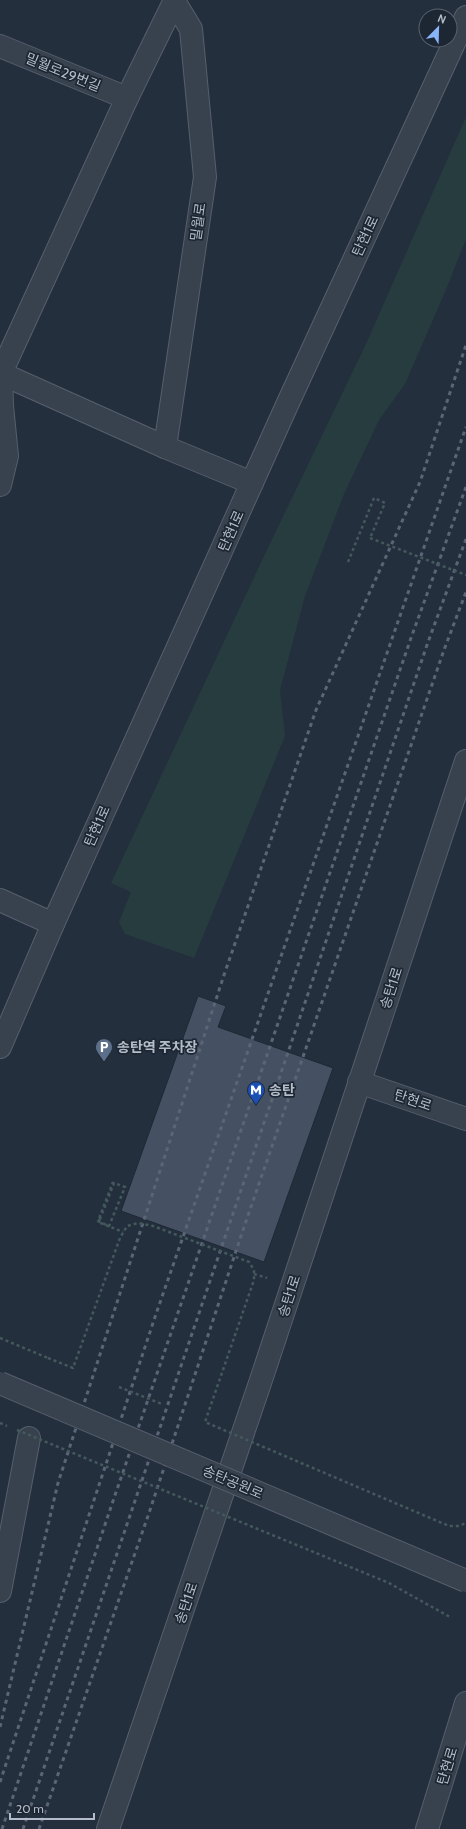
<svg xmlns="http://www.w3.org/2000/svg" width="466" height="1829" viewBox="0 0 466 1829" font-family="Cabin,'Noto Sans KR',sans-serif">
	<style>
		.green { fill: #263c3f }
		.building { fill: #455162; stroke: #1f2835 }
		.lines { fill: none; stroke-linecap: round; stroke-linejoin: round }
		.minor-casing { stroke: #565f6c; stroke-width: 24 }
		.tertiary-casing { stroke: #565f6c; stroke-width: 24 }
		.path { stroke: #44595c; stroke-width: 2.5; stroke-dasharray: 3 3; stroke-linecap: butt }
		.minor { stroke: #38414e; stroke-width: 22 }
		.tertiary { stroke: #38414e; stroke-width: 22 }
		.rail { stroke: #5a6575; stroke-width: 3; stroke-dasharray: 4 4; stroke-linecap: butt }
		.tertiary-bridge-casing { stroke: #565f6c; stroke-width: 24; stroke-linecap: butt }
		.path-bridge { stroke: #44595c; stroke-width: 2.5; stroke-dasharray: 3 3; stroke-linecap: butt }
		.tertiary-bridge { stroke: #38414e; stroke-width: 22 }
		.labels { text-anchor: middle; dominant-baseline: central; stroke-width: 3.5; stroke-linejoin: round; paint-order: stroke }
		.street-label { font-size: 14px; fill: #b4bcc9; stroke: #1d2633 }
		.poi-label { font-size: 14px; font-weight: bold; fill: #b4bcc9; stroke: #1d2633; text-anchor: start }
	</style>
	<rect width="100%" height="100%" fill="#242f3e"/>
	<!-- green -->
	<polygon class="green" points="466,117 466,239 445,292 405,384 379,420 344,494 305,596 280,690 285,736 194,958 125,934 119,922 131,892 111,883 265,554 366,344"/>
	<!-- building -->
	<polygon class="building" points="198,996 226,1006 218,1027 333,1068 264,1262 121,1211"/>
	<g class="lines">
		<!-- minor casing -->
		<g class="minor-casing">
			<g id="minor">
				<polyline points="0,46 127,98"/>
				<polyline points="0,407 2,406 7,456 0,485"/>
				<polyline points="165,447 205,177 191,29 174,1"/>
				<polyline points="0,900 53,924"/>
				<polyline points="359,1082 466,1119"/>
				<polyline points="0,1591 29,1438"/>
				<polyline points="108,1829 261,1380 466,761"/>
			</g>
		</g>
		<!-- tertiary casing -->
		<g class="tertiary-casing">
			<g id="tertiary">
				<polyline points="0,373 165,447 252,483"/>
				<polyline points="0,411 2,406 1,373 127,98 175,0"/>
				<polyline points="0,1047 53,924 287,405 466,17"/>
				<polyline points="427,1829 466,1703"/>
			</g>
		</g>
		<!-- path -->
		<g class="path">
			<polyline points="348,562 374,498 385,503 370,538"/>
			<polyline points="100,1219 114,1183 125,1187 109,1226 98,1221 113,1182"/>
			<polyline points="254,1274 267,1278"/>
			<polyline points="0,1338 48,1358"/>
			<polyline points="0,1423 7,1426"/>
		</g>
		<!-- minor -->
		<use href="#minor" class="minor"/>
		<!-- tertiary -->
		<use href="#tertiary" class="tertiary"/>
		<!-- rail -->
		<g class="rail">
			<polyline points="0,1727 58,1483 224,975 316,710 420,482 466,345"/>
			<polyline points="0,1782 156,1314 466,427"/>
			<polyline points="2,1829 113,1501 411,638 466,487"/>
			<polyline points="23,1829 427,645 466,539"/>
			<polyline points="39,1829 149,1513 244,1227 444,650 466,592"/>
		</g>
		<!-- tertiary-bridge casing -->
		<g class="tertiary-bridge-casing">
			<polyline id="tertiary-bridge" points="0,1383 466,1581"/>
		</g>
		<!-- path-bridge -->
		<g class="path-bridge">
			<polyline points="370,538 466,575"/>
			<polyline points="100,1219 98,1222 123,1232"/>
			<polyline points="48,1358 73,1368 120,1238 127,1226 138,1223 153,1226 249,1262 254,1270 254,1280 205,1422 449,1526 459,1526 466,1523"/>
			<polyline points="119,1387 162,1404"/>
			<polyline points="17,1430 389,1583 450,1617"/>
		</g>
		<!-- tertiary-bridge -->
		<use href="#tertiary-bridge" class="tertiary-bridge"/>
	</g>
	<!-- icons -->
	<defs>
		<g id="parking-pin" transform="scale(0.9)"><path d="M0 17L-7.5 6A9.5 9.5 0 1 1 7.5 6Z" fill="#5c6f8a" stroke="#1d2633"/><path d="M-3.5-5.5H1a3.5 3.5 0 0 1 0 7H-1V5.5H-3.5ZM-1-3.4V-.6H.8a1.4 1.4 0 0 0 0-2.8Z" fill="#fff"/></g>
		<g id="metro-pin" transform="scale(0.9)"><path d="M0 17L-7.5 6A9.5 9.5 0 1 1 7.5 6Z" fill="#1a4fb4" stroke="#1d2633"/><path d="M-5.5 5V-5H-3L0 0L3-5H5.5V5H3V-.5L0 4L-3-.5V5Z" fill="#fff"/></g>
	</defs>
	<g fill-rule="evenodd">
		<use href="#parking-pin" x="104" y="1047"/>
		<use href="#metro-pin" x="256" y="1090"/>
	</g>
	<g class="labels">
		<!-- street labels -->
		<g class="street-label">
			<text transform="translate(63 72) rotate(22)">밀월로29번길</text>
			<text transform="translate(198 222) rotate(-82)">밀월로</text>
			<text transform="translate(365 236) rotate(-65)">탄현1로</text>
			<text transform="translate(231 531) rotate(-66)">탄현1로</text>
			<text transform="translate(97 826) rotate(-66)">탄현1로</text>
			<text transform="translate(391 988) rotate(-72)">송탄1로</text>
			<text transform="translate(413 1100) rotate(19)">탄현로</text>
			<text transform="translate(289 1296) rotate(-72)">송탄1로</text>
			<text transform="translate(233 1482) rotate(23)">송탄공원로</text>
			<text transform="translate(186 1603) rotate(-71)">송탄1로</text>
			<text transform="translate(447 1766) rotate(-73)">탄현로</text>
		</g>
		<!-- poi labels -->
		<g class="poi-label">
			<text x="117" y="1047">송탄역 주차장</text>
			<text x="269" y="1090">송탄</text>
		</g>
	</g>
	<!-- north arrow -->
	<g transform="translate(438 28) rotate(23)"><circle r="19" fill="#1d2633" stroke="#59626f"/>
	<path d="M0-3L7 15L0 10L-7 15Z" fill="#8ab4f8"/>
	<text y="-6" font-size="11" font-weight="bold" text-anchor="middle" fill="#b4bcc9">N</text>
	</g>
	<!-- scale -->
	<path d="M10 1813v6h84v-6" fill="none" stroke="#b4bcc9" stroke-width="2"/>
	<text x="16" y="1813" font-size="12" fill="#b4bcc9" stroke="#1d2633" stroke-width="3" paint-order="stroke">20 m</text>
</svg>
